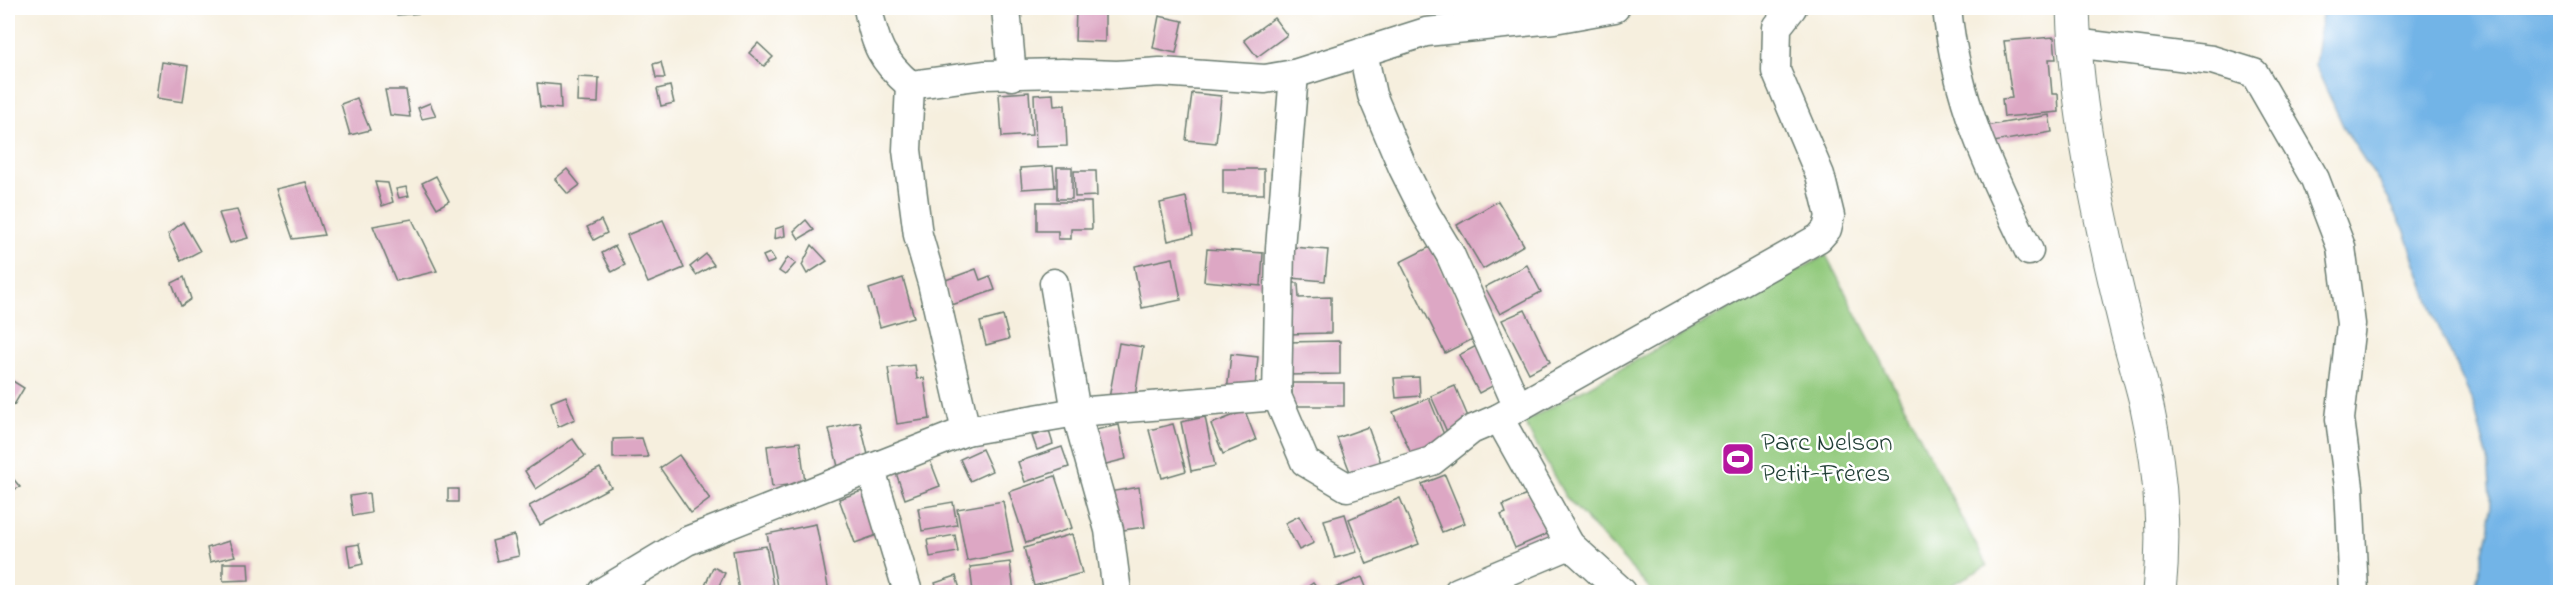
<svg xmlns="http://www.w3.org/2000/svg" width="2568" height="600" viewBox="0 0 2568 600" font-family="'Indie Flower',sans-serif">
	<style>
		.green { fill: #91c97c; stroke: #588358; stroke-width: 1.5 }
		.water { fill: #72b4e7; stroke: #48788e; stroke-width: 1.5 }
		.building { fill: #dda7c4 }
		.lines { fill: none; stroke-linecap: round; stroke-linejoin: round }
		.minor-casing { stroke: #6a7b70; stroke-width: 31 }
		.major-casing { stroke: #6a7b70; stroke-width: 35 }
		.minor { stroke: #fff; stroke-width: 28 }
		.major { stroke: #fff; stroke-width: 33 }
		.labels { text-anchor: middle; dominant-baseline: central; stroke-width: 5; stroke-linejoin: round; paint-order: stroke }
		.poi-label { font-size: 27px; fill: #1f3d34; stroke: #fff; text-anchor: start }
	</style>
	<rect width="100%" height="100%" fill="#fff"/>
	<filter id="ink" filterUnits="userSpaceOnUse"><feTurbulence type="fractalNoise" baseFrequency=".0167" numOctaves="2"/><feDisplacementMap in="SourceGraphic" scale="12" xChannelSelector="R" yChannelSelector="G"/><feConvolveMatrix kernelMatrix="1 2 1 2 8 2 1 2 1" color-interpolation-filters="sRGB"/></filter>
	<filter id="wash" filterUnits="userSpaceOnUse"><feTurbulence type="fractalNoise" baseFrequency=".008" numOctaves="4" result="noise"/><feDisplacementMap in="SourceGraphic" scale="24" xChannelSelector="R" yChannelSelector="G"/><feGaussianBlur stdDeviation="1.35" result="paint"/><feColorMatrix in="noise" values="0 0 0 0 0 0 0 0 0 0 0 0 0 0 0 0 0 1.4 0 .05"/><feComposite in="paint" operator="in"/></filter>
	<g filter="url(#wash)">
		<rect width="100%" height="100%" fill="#f6efde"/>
		<!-- green -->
		<polygon class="green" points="1826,255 1987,566 1938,592 1653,592 1565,496 1524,422"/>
		<!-- water -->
		<polygon class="water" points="2323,8 2560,8 2560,592 2474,592 2490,527 2491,497 2488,459 2473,403 2436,321 2404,229 2382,187 2345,130 2315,65"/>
		<g id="blocks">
			<!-- building -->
			<g class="building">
				<polygon points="396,8 420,8 421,13 397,15"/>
				<polygon points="821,8 843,8 822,13"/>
				<polygon points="1089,8 1105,8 1105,42 1075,41 1076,10 1089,10"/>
				<polygon points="1159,16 1183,21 1176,53 1153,48"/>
				<polygon points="1274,18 1287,35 1257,57 1244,40"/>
				<polygon points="2054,37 2056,59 2049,59 2052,94 2058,94 2059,112 2004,117 2002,99 2012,98 2004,41"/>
				<polygon points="758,43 773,57 764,66 749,53"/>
				<polygon points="162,62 188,66 183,102 157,98"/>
				<polygon points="661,62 665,78 656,78 653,64"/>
				<polygon points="578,77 599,78 598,103 577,102"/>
				<polygon points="537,83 560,85 561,109 540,107"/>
				<polygon points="670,86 674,103 661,106 657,89"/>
				<polygon points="385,90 406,90 410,117 390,115"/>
				<polygon points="1029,92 1032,135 1002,137 999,94"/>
				<polygon points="1192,93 1221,96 1216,143 1186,140"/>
				<polygon points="1053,94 1054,106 1065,105 1067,146 1036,147 1034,95"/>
				<polygon points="357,98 370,130 350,135 341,104"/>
				<polygon points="430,103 436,116 422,119 418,108"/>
				<polygon points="2049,115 2052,132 1988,143 1985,126"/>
				<polygon points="1053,166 1055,187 1022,189 1020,168"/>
				<rect x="1057" y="167" width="15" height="32"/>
				<polygon points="567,169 580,185 568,194 555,179"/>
				<rect x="1223" y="169" width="41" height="25"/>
				<polygon points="1074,171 1096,171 1097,196 1075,197"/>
				<polygon points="436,176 449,201 437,208 422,183"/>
				<polygon points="306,182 324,235 293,239 276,189"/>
				<polygon points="375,182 388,183 393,202 382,206"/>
				<polygon points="406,187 409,196 399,198 396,189"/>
				<polygon points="1186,197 1193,235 1168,241 1160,203"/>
				<polygon points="1498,201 1524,245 1483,269 1457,225"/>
				<polygon points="1037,202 1091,202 1092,229 1071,229 1071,239 1058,239 1058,231 1037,231"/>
				<polygon points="237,210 248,238 230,243 219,213"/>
				<polygon points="412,219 437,271 396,281 373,226"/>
				<polygon points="601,220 607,233 594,240 587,227"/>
				<polygon points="663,220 684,268 648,283 627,235"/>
				<polygon points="806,220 814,230 799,239 794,231"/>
				<polygon points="183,222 200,251 181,261 168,234"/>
				<polygon points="784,226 785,236 774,239 775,229"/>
				<polygon points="812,245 827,261 807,274 802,265"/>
				<polygon points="615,246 625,265 612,272 602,253"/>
				<polygon points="1293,247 1328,250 1325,281 1291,278"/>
				<polygon points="1430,247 1475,338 1445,353 1400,262"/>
				<polygon points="1207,249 1263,253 1261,286 1204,281"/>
				<polygon points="770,253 775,261 767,264 763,256"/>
				<polygon points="706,254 714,265 696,275 690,267"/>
				<polygon points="788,257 796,263 785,275 779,271"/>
				<polygon points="1173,258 1181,300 1142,308 1134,266"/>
				<polygon points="1527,265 1541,292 1500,314 1485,287"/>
				<polygon points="976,269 980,280 990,276 995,290 952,305 943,281"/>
				<polygon points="184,277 191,299 181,306 172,283"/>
				<polygon points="903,278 914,317 880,327 869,289"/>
				<polygon points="1284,283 1298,283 1299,298 1331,297 1331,333 1285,334"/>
				<polygon points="1525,310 1550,362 1529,373 1502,320"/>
				<polygon points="1003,316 1009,339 986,345 980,322"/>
				<polygon points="1340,341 1340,374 1286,375 1285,342"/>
				<polygon points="1119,343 1143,347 1134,402 1109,398"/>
				<polygon points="1482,343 1502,381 1479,393 1459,355"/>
				<polygon points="1231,354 1258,357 1254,396 1227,392"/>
				<polygon points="915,365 917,379 924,378 930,419 897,424 888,368"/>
				<polygon points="1419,377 1420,396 1396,398 1394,378"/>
				<polygon points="8,378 24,388 14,405 8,401"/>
				<rect x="1292" y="383" width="52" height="23"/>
				<polygon points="1455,386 1471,424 1448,434 1431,396"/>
				<polygon points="566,396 575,419 558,427 551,402"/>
				<polygon points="1429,398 1447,442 1412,456 1393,412"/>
				<polygon points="1245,411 1256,440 1223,454 1211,424"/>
				<polygon points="1205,417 1215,466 1191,471 1181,422"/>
				<polygon points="860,422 870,463 839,471 829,429"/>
				<polygon points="1173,424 1186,471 1162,478 1149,430"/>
				<polygon points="1119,425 1126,459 1102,465 1095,430"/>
				<polygon points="1368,427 1382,466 1352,477 1337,438"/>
				<polygon points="1049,431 1053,444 1037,450 1032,436"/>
				<polygon points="642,438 648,457 613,458 613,439"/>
				<polygon points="573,439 585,456 536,489 525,471"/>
				<polygon points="800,442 805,483 772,487 767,446"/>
				<polygon points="1062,447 1069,467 1025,482 1018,462"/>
				<polygon points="982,449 992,471 970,481 960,459"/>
				<polygon points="679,455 710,499 691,513 660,468"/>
				<polygon points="930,460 940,486 905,499 896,473"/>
				<polygon points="600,468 611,487 540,525 529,506"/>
				<polygon points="1445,475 1465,523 1442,532 1422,484"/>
				<polygon points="11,476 20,487 8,492 8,477"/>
				<polygon points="1055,476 1072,528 1026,543 1009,492"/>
				<polygon points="1139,487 1145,527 1101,533 1096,494"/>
				<rect x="448" y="489" width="10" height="13"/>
				<polygon points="862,491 877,535 855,543 839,499"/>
				<polygon points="369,493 371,513 353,516 350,496"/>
				<polygon points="1529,494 1547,534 1515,548 1501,515 1506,513 1503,505"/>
				<polygon points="1400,498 1419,544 1367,564 1349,519"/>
				<polygon points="1003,501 1013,552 967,561 957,509"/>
				<polygon points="953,502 957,525 922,531 918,508"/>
				<polygon points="1345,514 1357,552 1335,558 1324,520"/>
				<polygon points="1299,516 1314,543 1299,550 1285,523"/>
				<polygon points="816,524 829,592 778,592 767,534"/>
				<polygon points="1072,534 1082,573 1034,586 1024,548"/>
				<polygon points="514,535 519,556 497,561 492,541"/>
				<polygon points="955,535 958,552 930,557 927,540"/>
				<polygon points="229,541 235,556 210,562 207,548"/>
				<polygon points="359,544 363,564 350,567 347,546"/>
				<polygon points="766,546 774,592 739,592 733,551"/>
				<polygon points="1010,562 1014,592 973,592 970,567"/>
				<polygon points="223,563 248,563 249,580 223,581"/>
				<polygon points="713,567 725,573 716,592 704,588"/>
				<polygon points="956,576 961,592 938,592 935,583"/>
				<polygon points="1362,577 1368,592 1337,592 1335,588"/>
				<polygon points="1313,583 1320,592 1300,592"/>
			</g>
		</g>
	</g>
	<g filter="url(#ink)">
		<use href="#blocks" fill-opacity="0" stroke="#6a7b70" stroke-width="1.5"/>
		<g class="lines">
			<!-- minor casing -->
			<g class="minor-casing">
				<g id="minor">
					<path d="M868 8C875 44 881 60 910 85L984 75 1062 73 1117 75 1160 72 1265 79 1294 74 1426 32 1554 19 1615 8"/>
					<polyline points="1006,8 1012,76"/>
					<path d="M1947 8C1956 100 1989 169 2029 251"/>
					<polyline points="2074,43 2212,60 2254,73 2315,179 2341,247 2351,324 2340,419 2349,487 2354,592"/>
					<polyline points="1363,52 1372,95 1403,168 1426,214 1450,254 1517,405"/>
					<polyline points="910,85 907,150 918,235 932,283 966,431"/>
					<polyline points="1054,283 1076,412 1109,530 1117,592"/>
					<polyline points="1277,396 1280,248 1294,74"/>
					<polyline points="1499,418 1819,238 1827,229 1830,216 1820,175 1776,71 1777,27 1792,8"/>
					<polyline points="871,470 908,592"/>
					<polyline points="602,592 687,541 966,431 1076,412 1277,396 1305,462 1347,487 1432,461 1471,430 1499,418 1570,545 1622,592"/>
					<polyline points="1458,592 1570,545"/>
				</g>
			</g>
			<!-- major casing -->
			<g class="major-casing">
				<path id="major" d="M2073 8C2076 111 2101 226 2126 327 2132 352 2140 377 2146 402 2160 465 2166 528 2159 592"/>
			</g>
			<!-- minor -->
			<use href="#minor" class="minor"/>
			<!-- major -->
			<use href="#major" class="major"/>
		</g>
	</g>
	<!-- icons -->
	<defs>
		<g id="stadium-square" transform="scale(1.725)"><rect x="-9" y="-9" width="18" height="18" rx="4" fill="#b5179e" stroke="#fff"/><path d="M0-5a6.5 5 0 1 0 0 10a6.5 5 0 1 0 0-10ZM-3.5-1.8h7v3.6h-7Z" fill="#fff"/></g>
	</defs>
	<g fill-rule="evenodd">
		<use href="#stadium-square" x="1738" y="459"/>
	</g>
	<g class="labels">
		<!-- poi labels -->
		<g class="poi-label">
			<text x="1761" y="443">Parc Nelson<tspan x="1761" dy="31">Petit-Frères</tspan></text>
		</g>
	</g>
	<!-- margin -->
	<rect width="2568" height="600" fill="none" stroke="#fff" stroke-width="30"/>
</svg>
